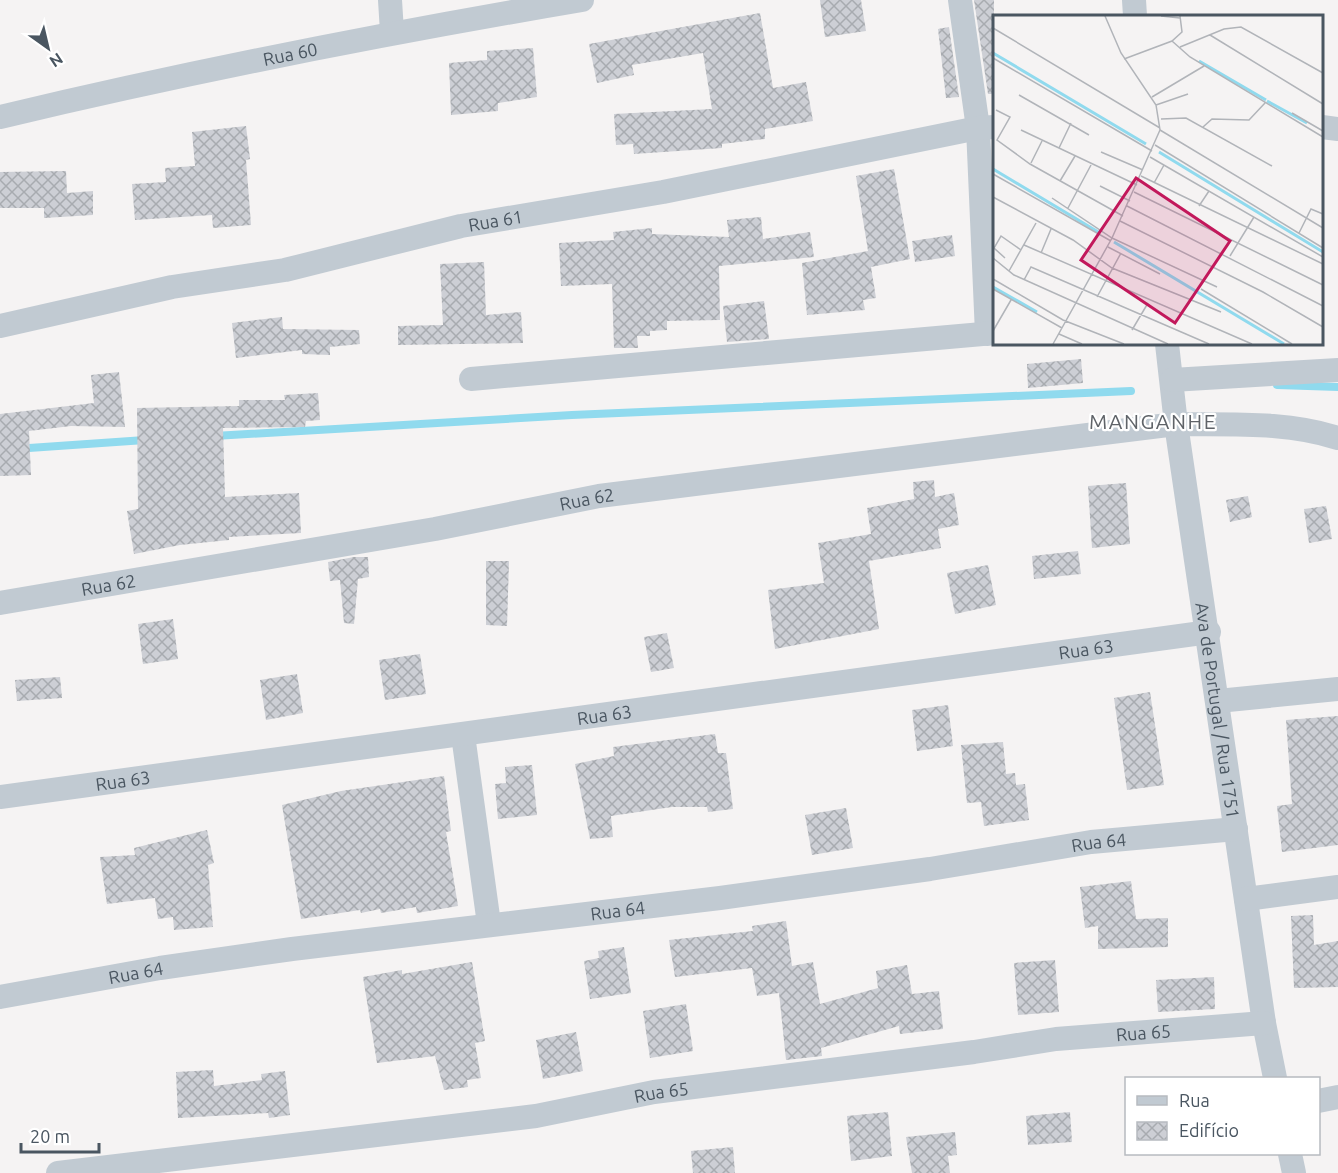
<svg xmlns="http://www.w3.org/2000/svg" width="1338" height="1173" viewBox="0 0 1338 1173" font-family="Ubuntu,sans-serif">
	<style>
		.lines { fill: none; stroke-linecap: round; stroke-linejoin: round }
		.stream { stroke: #90daee; stroke-width: 8 }
		.building { fill: url(#building-cross-hatch) }
		.street { stroke: #c1cad2; stroke-width: 24 }
		.labels { text-anchor: middle; dominant-baseline: central; stroke-width: 4.5; stroke-linejoin: round; paint-order: stroke }
		.street-label { font-size: 18px; fill: #4a5661; stroke: #fff }
		.quarter-label { font-size: 21px; letter-spacing: 1.5px; fill: #5f6368; stroke: #fff }
		.inset-river { fill: none; stroke: #90daee; stroke-width: 3 }
		.inset-road { fill: none; stroke: #b1b4b9; stroke-width: 1.5 }
		.view { fill: #c2185b; fill-opacity: 0.15; stroke: #c2185b; stroke-width: 3 }
		.inset-edge { fill: none; stroke: #4a5661; stroke-width: 3 }
	</style>
	<defs>
		<pattern id="building-cross-hatch" width="8" height="8" patternUnits="userSpaceOnUse" patternTransform="scale(1.5)"><rect width="8" height="8" fill="#cdcfd5"/><path d="M0 0l8 8M0 8l8-8" fill="none" stroke="#a8abb0"/></pattern>
	</defs>
	<rect width="100%" height="100%" fill="#f5f3f3"/>
	<g class="lines">
		<!-- stream -->
		<g class="stream">
			<polyline points="1277,385 1338,387"/>
			<polyline points="214,436 572,415 1131,391"/>
			<polyline points="0,450 145,440"/>
		</g>
	</g>
	<!-- building -->
	<g class="building">
		<polygon points="820,0 861,0 866,31 825,37"/>
		<polygon points="974,0 994,0 994,94 988,94"/>
		<polygon points="760,13 773,88 806,82 813,121 765,129 765,139 722,144 722,148 634,154 633,144 616,145 614,114 712,109 703,53 632,65 634,75 597,83 589,44"/>
		<polygon points="949,27 959,97 946,98 938,29"/>
		<polygon points="533,48 537,97 498,103 498,111 451,115 449,63 487,60 487,51"/>
		<polygon points="246,126 250,159 246,160 251,225 213,228 212,215 135,220 132,184 166,182 165,168 195,166 192,132"/>
		<polygon points="894,169 910,259 871,267 876,298 863,300 865,310 807,315 802,263 868,251 856,176"/>
		<polygon points="66,171 67,193 93,191 93,215 44,218 44,208 0,208 0,172"/>
		<polygon points="761,217 763,239 810,232 814,257 719,266 720,320 667,321 667,330 650,331 650,336 637,336 638,348 614,348 612,284 561,286 559,243 614,240 613,232 652,228 652,234 729,237 727,220"/>
		<polygon points="952,235 955,256 915,262 912,241"/>
		<polygon points="484,262 486,315 521,312 523,343 398,345 398,326 443,325 440,264"/>
		<polygon points="764,301 769,339 727,342 723,306"/>
		<polygon points="282,317 283,329 359,330 360,344 330,347 330,355 302,354 302,350 236,358 232,323"/>
		<polygon points="1081,359 1083,383 1028,388 1027,364"/>
		<polygon points="119,372 125,427 71,426 29,431 31,475 0,476 0,414 94,403 91,375"/>
		<polygon points="318,393 320,420 306,421 305,427 223,428 225,497 299,493 301,533 229,537 229,540 180,545 134,554 127,511 138,509 137,408 239,406 239,400 285,400 284,395"/>
		<polygon points="934,480 935,497 954,493 959,525 938,529 941,548 869,561 879,629 775,649 768,590 824,583 818,543 871,534 867,508 914,499 913,482"/>
		<polygon points="1126,483 1130,544 1092,548 1088,486"/>
		<polygon points="1248,496 1252,517 1230,522 1226,500"/>
		<polygon points="1326,506 1332,539 1309,543 1304,509"/>
		<polygon points="1078,551 1081,574 1034,579 1032,556"/>
		<polygon points="354,557 368,557 369,577 358,579 354,624 344,623 340,580 330,581 328,562"/>
		<polygon points="486,561 509,561 507,626 486,625"/>
		<polygon points="988,565 996,605 955,614 947,573"/>
		<polygon points="173,619 178,659 143,664 138,624"/>
		<polygon points="667,633 674,668 651,672 644,637"/>
		<polygon points="420,654 426,694 385,700 379,660"/>
		<polygon points="297,674 303,713 266,720 260,680"/>
		<polygon points="60,677 62,698 17,701 15,680"/>
		<polygon points="1150,692 1164,785 1127,790 1114,698"/>
		<polygon points="948,705 953,746 917,751 912,710"/>
		<polygon points="1338,716 1338,845 1282,852 1277,806 1292,804 1286,720"/>
		<polygon points="715,734 718,753 726,753 733,809 708,812 707,807 672,807 611,816 613,837 590,839 575,764 614,756 613,747"/>
		<polygon points="1003,742 1006,774 1015,773 1016,785 1025,784 1029,820 984,826 981,802 967,803 961,745"/>
		<polygon points="532,765 537,815 498,819 495,784 506,783 505,767"/>
		<polygon points="444,776 451,831 446,832 458,906 417,913 416,907 381,913 380,909 361,913 360,910 301,919 282,805 341,791"/>
		<polygon points="846,808 853,848 812,855 805,815"/>
		<polygon points="207,830 214,863 208,865 213,927 174,930 173,917 158,919 155,898 107,904 100,857 135,855 134,848"/>
		<polygon points="1131,881 1136,919 1168,918 1168,947 1098,949 1098,926 1085,928 1080,887"/>
		<polygon points="1313,915 1314,945 1338,941 1338,987 1294,988 1291,916"/>
		<polygon points="786,921 792,966 813,962 820,1004 878,988 876,971 907,965 912,994 939,991 943,1029 900,1034 899,1026 821,1048 822,1056 786,1060 779,993 757,996 752,968 675,977 669,940 753,931 752,926"/>
		<polygon points="624,947 631,993 590,999 584,961 599,958 598,951"/>
		<polygon points="1055,960 1059,1012 1018,1015 1014,963"/>
		<polygon points="472,962 485,1041 475,1043 481,1078 467,1080 468,1087 444,1090 435,1056 377,1063 363,977 402,970 402,974"/>
		<polygon points="1214,977 1215,1009 1158,1012 1156,980"/>
		<polygon points="686,1004 693,1051 650,1058 643,1011"/>
		<polygon points="576,1032 583,1071 543,1079 536,1040"/>
		<polygon points="213,1070 214,1086 262,1080 261,1074 285,1071 290,1115 269,1118 268,1113 178,1118 176,1072"/>
		<polygon points="888,1112 892,1156 851,1161 847,1116"/>
		<polygon points="1070,1112 1072,1142 1028,1145 1026,1116"/>
		<polygon points="955,1132 957,1155 948,1156 950,1173 912,1173 906,1137"/>
		<polygon points="733,1147 735,1173 693,1173 691,1151"/>
	</g>
	<g class="lines">
		<!-- street -->
		<g class="street">
			<polyline points="390,0 392,32"/>
			<polyline points="960,0 978,128 987,334"/>
			<polyline points="1134,0 1135,16"/>
			<path id="s1" d="M0 117C193 71 387 33 582 0"/>
			<polyline points="1322,127 1338,129"/>
			<path id="s2" d="M0 326 172 287 285 270 461 226 663 192 978 128 994 127"/>
			<path id="s3" d="M1167 344 1176 424 1264 1023 1275 1078"/>
			<polyline points="471,379 994,333"/>
			<polyline points="1172,380 1338,370"/>
			<path id="s4" d="M0 603 435 529 599 496 1176 424C1229 425 1286 421 1338 438"/>
			<polyline points="1218,701 1338,689"/>
			<polyline points="463,735 489,924"/>
			<path id="s5" d="M0 797 1209 632"/>
			<polyline points="1246,899 1338,887"/>
			<path id="s6" d="M0 997 160 968 292 949 720 898 930 869 1091 842 1236 829"/>
			<polyline points="1318,1101 1338,1097"/>
			<polyline points="1290,1154 1294,1173"/>
			<path id="s7" d="M58 1173 536 1116 654 1092 974 1052 1056 1039 1264 1023"/>
		</g>
	</g>
	<g class="labels">
		<!-- street labels -->
		<g class="street-label">
			<text stroke="none"><textPath href="#s1" startOffset="297">Rua 60</textPath></text>
			<text stroke="none"><textPath href="#s2" startOffset="507">Rua 61</textPath></text>
			<text stroke="none"><textPath href="#s4" startOffset="596">Rua 62</textPath></text>
			<text stroke="none"><textPath href="#s4" startOffset="110">Rua 62</textPath></text>
			<text stroke="none"><textPath href="#s5" startOffset="1096">Rua 63</textPath></text>
			<text stroke="none"><textPath href="#s3" startOffset="370">Ava de Portugal / Rua 1751</textPath></text>
			<text stroke="none"><textPath href="#s5" startOffset="610">Rua 63</textPath></text>
			<text stroke="none"><textPath href="#s5" startOffset="124">Rua 63</textPath></text>
			<text stroke="none"><textPath href="#s6" startOffset="1110">Rua 64</textPath></text>
			<text stroke="none"><textPath href="#s6" startOffset="624">Rua 64</textPath></text>
			<text stroke="none"><textPath href="#s6" startOffset="138">Rua 64</textPath></text>
			<text stroke="none"><textPath href="#s7" startOffset="1095">Rua 65</textPath></text>
			<text stroke="none"><textPath href="#s7" startOffset="609">Rua 65</textPath></text>
		</g>
		<!-- quarter labels -->
		<g class="quarter-label">
			<text x="1153" y="421">MANGANHE</text>
		</g>
	</g>
	<!-- overview -->
	<g transform="translate(993 15)">
		<rect width="330" height="330" fill="#f5f3f3"/>
		<path class="inset-river" d="M0 38 153 129M206 46 273 85M274 86 314 108M166 137 330 237M0 154 107 218M121 227 291 329M0 272 44 297"/>
		<path class="inset-road" d="M168 1 187 3M0 13 167 113M217 20 330 89M179 26 197 42 330 122M187 32 231 14 248 12 330 58M0 43 159 136M131 44 179 26 189 17 187 1M26 80 96 120M159 82 211 51M163 90 195 79M3 95 17 102 4 125 37 149 130 201M299 98 330 116M168 104 193 103 279 151M210 112 219 104 256 105 272 88M28 115 144 170M167 115 330 213M162 130 330 233M66 133 78 108M108 137 150 155M157 142 330 242M38 148 49 126M0 159 118 226M148 161 330 249M67 166 82 141M161 168 171 150M107 171 137 186M141 177 330 270M0 182 80 225 119 253 228 297M59 183 119 223 224 272M134 191 330 291M206 191 216 176M75 193 98 150M127 206 270 277 330 312M306 218 318 194 330 199M31 230 259 329M115 232 167 259M48 238 58 214M237 241 261 202M0 243 21 260 175 329M12 243 1 233 8 221 28 235M16 256 43 208M0 264 70 305 131 329M31 265 38 252 216 329M0 274 69 313M208 274 299 329M104 282 128 238M139 315 155 288M0 316 18 285M66 319 89 329M60 329 119 223 167 115 163 90 128 38 112 1"/>
		<path class="view" d="M143 163 237 226 182 308 88 245Z"/>
		<rect width="330" height="330" class="inset-edge"/>
	</g>
	<!-- legend -->
	<rect x="1125" y="1077" width="195" height="78" fill="#ffffff" stroke="#b7bbc0" stroke-width="1.5"/>
	<rect x="1137" y="1096" width="30" height="9" fill="#c1cad2" stroke="#b7bbc0" stroke-width="1.5"/>
	<text x="1179" y="1107" font-size="18" fill="#4a5661">Rua</text>
	<rect x="1137" y="1122" width="30" height="18" fill="url(#building-cross-hatch)" stroke="#b7bbc0" stroke-width="1.5"/>
	<text x="1179" y="1137" font-size="18" fill="#4a5661">Edifício</text>
	<!-- north arrow -->
	<g transform="translate(48 48) rotate(146)" stroke="#ffffff" stroke-width="4.5" paint-order="stroke">
	<path d="M0-4.5L10 22L0 15L-10 22Z" fill="#4a5661"/>
	<text y="-9" font-size="16" font-weight="bold" text-anchor="middle" fill="#4a5661">N</text>
	</g>
	<!-- scale -->
	<path d="M21 1143v9h78v-9" fill="none" stroke="#4a5661" stroke-width="3"/>
	<text x="30" y="1143" font-size="18" fill="#4a5661" stroke="#ffffff" stroke-width="4.5" paint-order="stroke">20 m</text>
</svg>
